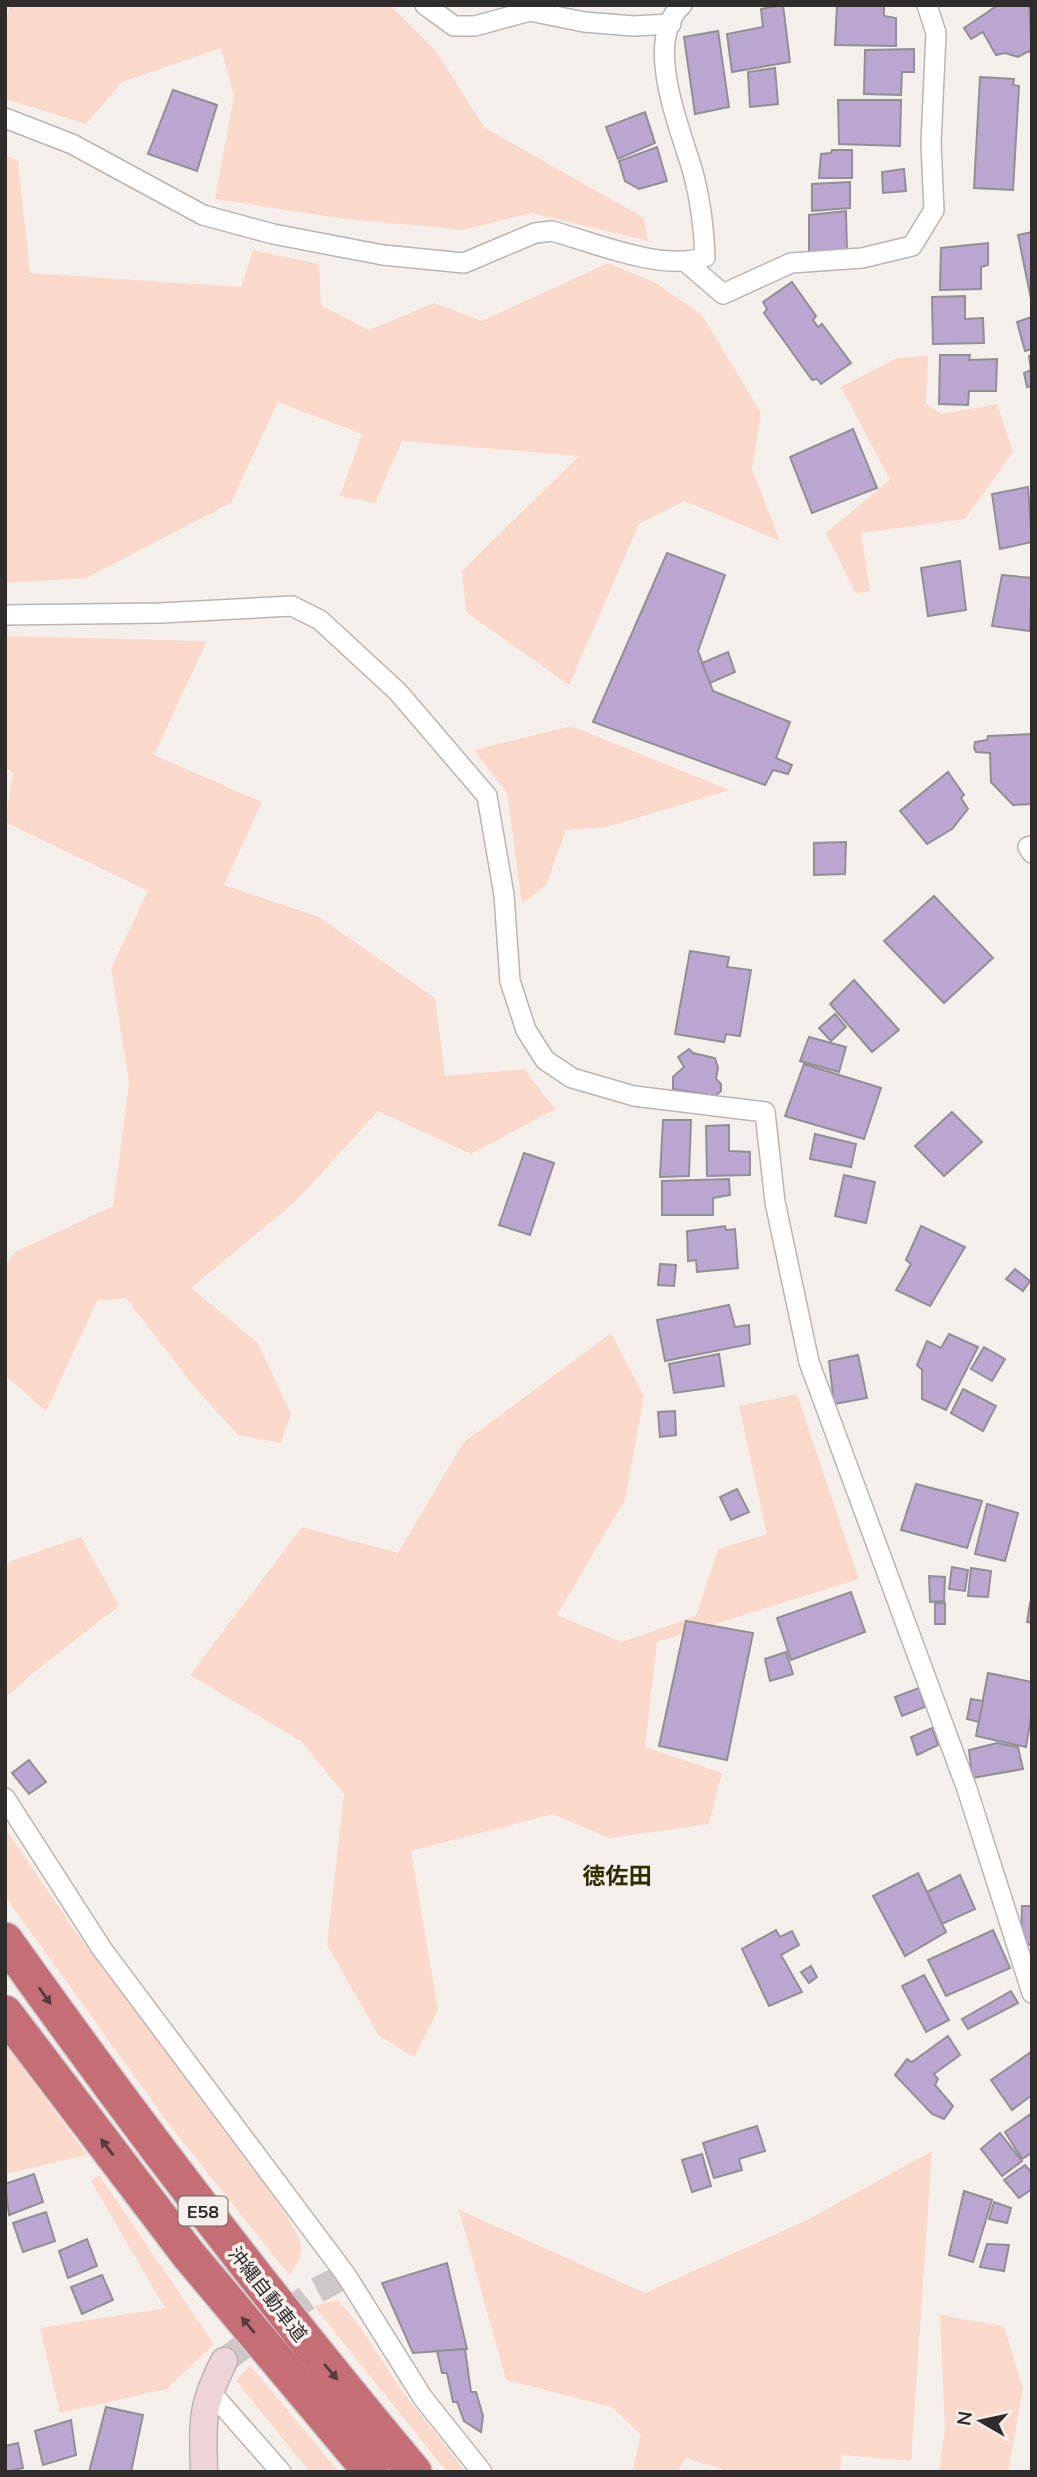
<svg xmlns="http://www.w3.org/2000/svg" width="1037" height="2477" viewBox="0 0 1037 2477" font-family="Mulish,'Noto Sans JP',sans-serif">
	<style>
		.green { fill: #fad9cb }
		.building { fill: #baa6d0; stroke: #918f94; stroke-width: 2 }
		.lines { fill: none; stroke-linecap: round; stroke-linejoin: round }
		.secondary-tunnel { stroke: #cdc8c5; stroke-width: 26; stroke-dasharray: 26 13; stroke-linecap: butt }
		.street-casing { stroke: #bab4b2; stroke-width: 22 }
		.secondary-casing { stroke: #bab4b2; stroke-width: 29 }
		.highway-casing { stroke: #cdcccc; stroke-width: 38 }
		.street { stroke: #fff; stroke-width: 19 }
		.secondary { stroke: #eed4d6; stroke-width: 26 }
		.highway { stroke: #c56e75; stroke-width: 35 }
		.oneway { fill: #543c3e }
		.labels { text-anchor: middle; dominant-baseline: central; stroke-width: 7; stroke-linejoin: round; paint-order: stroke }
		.shield { fill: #f5efec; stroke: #6a6665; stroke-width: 2 }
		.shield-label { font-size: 18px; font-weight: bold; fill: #2f2c2b }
		.street-label { font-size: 19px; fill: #2f2c2b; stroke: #f5efec }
		.quarter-label { font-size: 23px; font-weight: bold; fill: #2f2e03; stroke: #f5efec }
	</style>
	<rect width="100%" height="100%" fill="#f5efec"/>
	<!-- green -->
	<g class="green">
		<polygon points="10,5 390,5 436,51 484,127 644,218 648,241 531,213 463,230 338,218 215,199 234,96 221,48 122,82 86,124 5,99 5,24"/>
		<polygon points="5,155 18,161 30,273 241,287 253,250 319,264 321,305 369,330 434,303 482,321 608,263 656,283 702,315 761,413 752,469 780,541 685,501 639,524 569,685 466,612 462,571 579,456 402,441 375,503 340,496 362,434 278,402 231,503 86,578 5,583"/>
		<polygon points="928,356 926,403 941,414 997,404 1013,452 965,519 861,533 870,591 856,594 826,533 890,480 841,387 897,358"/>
		<polygon points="5,636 207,641 154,755 262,802 224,885 319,917 435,998 445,1076 524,1069 555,1109 471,1154 378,1111 296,1201 191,1288 258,1343 291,1414 281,1443 238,1435 196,1389 126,1298 97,1301 46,1411 5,1375 5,1266 15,1252 113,1206 129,1083 111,968 148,891 5,822 13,773 5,767"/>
		<polygon points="571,726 730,790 607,827 566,830 546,885 522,904 507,793 474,750"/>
		<polygon points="611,1333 644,1396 625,1500 557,1615 622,1642 696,1616 718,1549 767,1534 739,1406 797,1394 859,1579 657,1642 645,1747 722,1773 709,1824 609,1838 553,1814 411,1851 438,2010 414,2057 379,2036 327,1945 344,1794 302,1742 190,1675 302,1527 398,1553 463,1443"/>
		<polygon points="81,1537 119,1606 38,1669 5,1698 5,1567 11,1561"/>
		<path d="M5 1828 73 1928 283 2210C298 2237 312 2248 289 2275L168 2123 5 1896Z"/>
		<polygon points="5,2044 87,2155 5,2174"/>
		<polygon points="932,2151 911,2461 842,2455 840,2472 722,2472 722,2469 686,2458 677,2472 632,2472 641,2435 612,2407 506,2380 459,2210 645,2293 807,2220"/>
		<polygon points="99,2175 214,2344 167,2389 60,2413 40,2328 165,2308 91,2181"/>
		<polygon points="338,2300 360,2327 402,2391 466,2472 447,2472 314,2306"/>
		<polygon points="940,2315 1004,2326 1023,2389 1008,2472 939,2472 945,2428"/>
		<polygon points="250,2365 339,2472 310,2472 236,2381"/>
	</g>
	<!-- building -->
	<g class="building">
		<polygon points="783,5 790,62 732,72 727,34 763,27 761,9"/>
		<polygon points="837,5 884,5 884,16 896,18 896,46 835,45"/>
		<polygon points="998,5 1029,5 1032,55 1029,51 1018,57 1005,53 996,55 983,32 971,39 964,28"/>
		<polygon points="718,31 729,107 695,114 684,37"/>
		<polygon points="914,49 914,72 902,72 901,95 864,94 865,50"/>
		<polygon points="775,68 778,104 750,107 748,72"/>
		<polygon points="980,77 1014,79 1013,85 1019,86 1013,190 974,188"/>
		<polygon points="173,90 217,105 197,171 148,154"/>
		<polygon points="838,100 901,100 900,146 839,144"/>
		<polygon points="645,112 655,143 618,159 606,127"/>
		<polygon points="657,147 667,181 639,189 625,181 619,161"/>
		<polygon points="832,150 852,150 852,178 819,178 821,154 831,153"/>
		<polygon points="904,169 906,191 883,193 882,172"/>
		<polygon points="850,182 850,208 812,211 812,184"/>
		<polygon points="846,211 847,251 809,253 809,215"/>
		<polygon points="1032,232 1032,299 1031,299 1018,235"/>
		<polygon points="988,243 988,265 981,267 981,289 940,290 941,248"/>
		<polygon points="792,282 816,316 813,320 818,327 822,324 851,363 821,384 817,379 812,380 764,313 767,309 763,302"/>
		<polygon points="965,296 965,319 983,318 984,343 933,344 932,297"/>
		<polygon points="1032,317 1032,349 1025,351 1017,322"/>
		<polygon points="940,355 970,355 969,360 997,359 996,391 969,391 968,405 939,404"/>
		<polygon points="1032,355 1032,386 1027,387 1024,373 1031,370 1029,356"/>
		<polygon points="853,429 877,488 812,513 790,457"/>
		<polygon points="1028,487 1032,542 1000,549 992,494"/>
		<polygon points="667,553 725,575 698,651 713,691 790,722 776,758 792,765 788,774 773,770 765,785 593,722"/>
		<polygon points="960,561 966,610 928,616 921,568"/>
		<polygon points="1002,575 1032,578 1030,631 992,626"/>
		<polygon points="728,652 735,672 710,683 702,663"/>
		<polygon points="1032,734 1032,804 1013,805 991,782 990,753 976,752 974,748 975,742 987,740 988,736"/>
		<polygon points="948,772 964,795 961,798 968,809 952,829 927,844 900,811"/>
		<polygon points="846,842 845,874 814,875 814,843"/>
		<polygon points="934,896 993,958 944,1003 884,941"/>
		<polygon points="690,951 729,957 727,967 751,970 740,1036 726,1034 724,1042 675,1034"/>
		<polygon points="854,980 899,1030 872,1052 830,1004"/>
		<polygon points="835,1014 846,1027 831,1041 819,1028"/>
		<polygon points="809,1037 846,1047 839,1072 800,1061"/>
		<polygon points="689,1049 693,1053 715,1058 718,1068 716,1079 721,1084 721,1091 715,1096 673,1089 673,1077 684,1067 678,1057"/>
		<polygon points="804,1064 881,1088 864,1139 785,1116"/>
		<polygon points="952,1112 982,1142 944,1176 915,1146"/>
		<polygon points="663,1120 691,1120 689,1176 660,1177"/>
		<polygon points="729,1125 729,1151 750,1152 750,1175 707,1176 706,1126"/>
		<polygon points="815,1134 856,1144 851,1167 810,1159"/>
		<polygon points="524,1153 554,1163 530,1235 499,1225"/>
		<polygon points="844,1175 875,1182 866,1223 835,1216"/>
		<polygon points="729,1179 730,1195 713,1198 713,1215 662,1215 662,1181"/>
		<polygon points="725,1226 726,1230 735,1229 738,1268 697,1272 696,1260 688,1261 687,1231"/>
		<polygon points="921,1226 965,1247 930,1306 896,1290 911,1264 906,1260"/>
		<polygon points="660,1264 676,1265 674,1286 658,1285"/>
		<polygon points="1015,1269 1030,1281 1023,1291 1006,1279"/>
		<polygon points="729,1305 735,1327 749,1325 750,1344 665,1361 657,1320"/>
		<polygon points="949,1334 978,1347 946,1410 922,1399 922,1370 917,1365 927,1341 941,1348"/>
		<polygon points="984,1347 1005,1359 992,1381 971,1369"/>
		<polygon points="719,1354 724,1386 674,1393 669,1364"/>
		<polygon points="858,1355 867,1398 834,1404 829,1361"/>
		<polygon points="963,1389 996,1406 983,1431 951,1413"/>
		<polygon points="675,1411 676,1435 660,1437 658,1412"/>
		<polygon points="916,1484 982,1501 967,1548 901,1530"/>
		<polygon points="737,1489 749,1512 731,1520 720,1497"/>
		<polygon points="987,1504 1018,1513 1005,1561 975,1554"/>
		<polygon points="952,1567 968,1570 965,1591 949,1589"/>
		<polygon points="971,1568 991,1571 988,1597 968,1596"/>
		<polygon points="929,1576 945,1577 944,1601 930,1602"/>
		<polygon points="851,1592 865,1632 791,1660 777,1618"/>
		<rect x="935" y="1603" width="10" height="21"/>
		<polygon points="1030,1603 1032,1604 1032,1623 1027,1622"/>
		<polygon points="686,1621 753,1633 727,1760 659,1746"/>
		<polygon points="786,1652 793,1674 770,1681 765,1659"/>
		<polygon points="988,1673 1032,1682 1032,1712 1026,1747 976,1736"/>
		<polygon points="919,1688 925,1707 902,1716 895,1697"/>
		<polygon points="971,1699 983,1701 979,1722 967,1719"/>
		<polygon points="932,1728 938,1745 917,1755 911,1737"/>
		<polygon points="997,1743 1018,1747 1023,1769 972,1778 969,1750"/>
		<polygon points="29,1760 46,1782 29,1794 12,1773"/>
		<polygon points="918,1873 946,1932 905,1956 873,1896"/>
		<polygon points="960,1875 975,1909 942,1924 927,1892"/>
		<polygon points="1022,1906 1032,1906 1032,1945 1021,1944"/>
		<polygon points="776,1930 780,1937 792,1931 799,1945 781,1955 802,1992 769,2006 742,1949"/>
		<polygon points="993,1930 1010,1968 946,1996 928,1960"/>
		<polygon points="811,1966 817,1977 809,1983 801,1972"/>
		<polygon points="924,1975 949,2020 926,2032 902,1986"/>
		<polygon points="1011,1991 1018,2003 968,2029 962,2019"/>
		<polygon points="948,2036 960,2055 934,2074 938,2079 935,2085 953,2106 944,2119 932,2114 895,2075 907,2059 912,2062"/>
		<polygon points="1031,2052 1032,2095 1012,2110 991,2080"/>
		<polygon points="1032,2113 1032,2153 1022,2159 1005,2132"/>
		<polygon points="757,2126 765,2151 739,2159 742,2170 714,2178 703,2143"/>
		<polygon points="1000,2133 1022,2161 1002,2176 981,2149"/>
		<polygon points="702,2154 711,2186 692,2192 682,2160"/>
		<polygon points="1025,2165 1032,2173 1032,2189 1019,2198 1004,2180"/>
		<polygon points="34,2174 43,2202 9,2215 5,2184"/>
		<polygon points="964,2191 992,2200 973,2262 949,2255"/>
		<polygon points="994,2202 1011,2208 1007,2223 989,2219"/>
		<polygon points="46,2212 55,2241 23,2252 13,2223"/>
		<polygon points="87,2239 97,2266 68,2278 59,2251"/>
		<polygon points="987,2244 1009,2245 1004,2271 980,2267"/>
		<polygon points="447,2263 467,2349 413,2353 382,2283"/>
		<polygon points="102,2275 113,2300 82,2314 71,2287"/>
		<polygon points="465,2349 471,2392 476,2392 483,2416 481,2432 464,2421 457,2402 453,2402 447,2373 442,2373 437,2351"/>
		<polygon points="106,2407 143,2415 131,2472 89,2472"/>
		<polygon points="71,2420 76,2455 43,2465 35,2431"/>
		<polygon points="18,2443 23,2468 5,2472 5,2446"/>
	</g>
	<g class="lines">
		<!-- secondary-tunnel -->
		<polyline class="secondary-tunnel" points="224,2361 316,2291 346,2275"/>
		<!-- street casing -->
		<g class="street-casing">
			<g id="street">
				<polyline points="425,5 454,26 475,26 530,11 584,22 633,26 671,24"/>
				<path d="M5 118 72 144 203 215 273 234 383 255 464 263 535 233 552 231C595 243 663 272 705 257 704 230 701 203 694 176 683 134 641 42 682 5"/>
				<polyline points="687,263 723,294 791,263 862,258 912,246 934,210 931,143 936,33 927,5"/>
				<polyline points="5,615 160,613 292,606 320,620 398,692 487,796 504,895 510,981 526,1030 545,1060 572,1078 634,1096 765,1112 775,1202 809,1362 967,1789 1032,1993"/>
				<polyline points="1032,846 1028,847 1032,853"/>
				<polyline points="5,1798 102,1949 346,2275 423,2398 482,2472"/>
				<polyline points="209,2390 281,2472"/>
			</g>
		</g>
		<!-- secondary casing -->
		<g class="secondary-casing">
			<path id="secondary" d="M204 2472C203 2420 200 2409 224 2361"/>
		</g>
		<!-- highway casing -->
		<g class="highway-casing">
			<g id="highway">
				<path d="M5 1940C135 2123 270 2300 414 2472"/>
				<polyline points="5,2013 188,2254 371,2472"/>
			</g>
		</g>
		<!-- street -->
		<use href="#street" class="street"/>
		<!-- secondary -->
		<use href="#secondary" class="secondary"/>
		<!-- highway -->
		<use href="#highway" class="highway"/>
	</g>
	<!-- one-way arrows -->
	<defs><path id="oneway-solid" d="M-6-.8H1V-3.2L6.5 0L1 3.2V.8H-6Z" transform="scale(1.75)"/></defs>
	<g class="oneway">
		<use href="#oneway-solid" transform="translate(45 1996) rotate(55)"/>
		<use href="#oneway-solid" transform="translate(107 2147) rotate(-127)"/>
		<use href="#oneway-solid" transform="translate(248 2325) rotate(-130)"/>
		<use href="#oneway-solid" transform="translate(331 2372) rotate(50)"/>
	</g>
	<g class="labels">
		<!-- shield labels -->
		<rect class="shield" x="178.5" y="2196.5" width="49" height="29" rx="5"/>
		<g class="shield-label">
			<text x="203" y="2211">E58</text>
		</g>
		<!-- street labels -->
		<g class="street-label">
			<text transform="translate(268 2294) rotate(52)">沖縄自動車道</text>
		</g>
		<!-- quarter labels -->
		<g class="quarter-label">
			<text x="617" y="1875">徳佐田</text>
		</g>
	</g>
	<!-- border -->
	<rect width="1037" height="2477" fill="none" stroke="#2f2c2b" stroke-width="14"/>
	<!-- north arrow -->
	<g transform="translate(981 2421) rotate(279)" stroke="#f5efec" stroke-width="5" paint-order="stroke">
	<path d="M0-5L12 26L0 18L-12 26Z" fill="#2f2c2b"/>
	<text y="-10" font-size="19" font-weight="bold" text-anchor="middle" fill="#2f2c2b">N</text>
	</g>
</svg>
